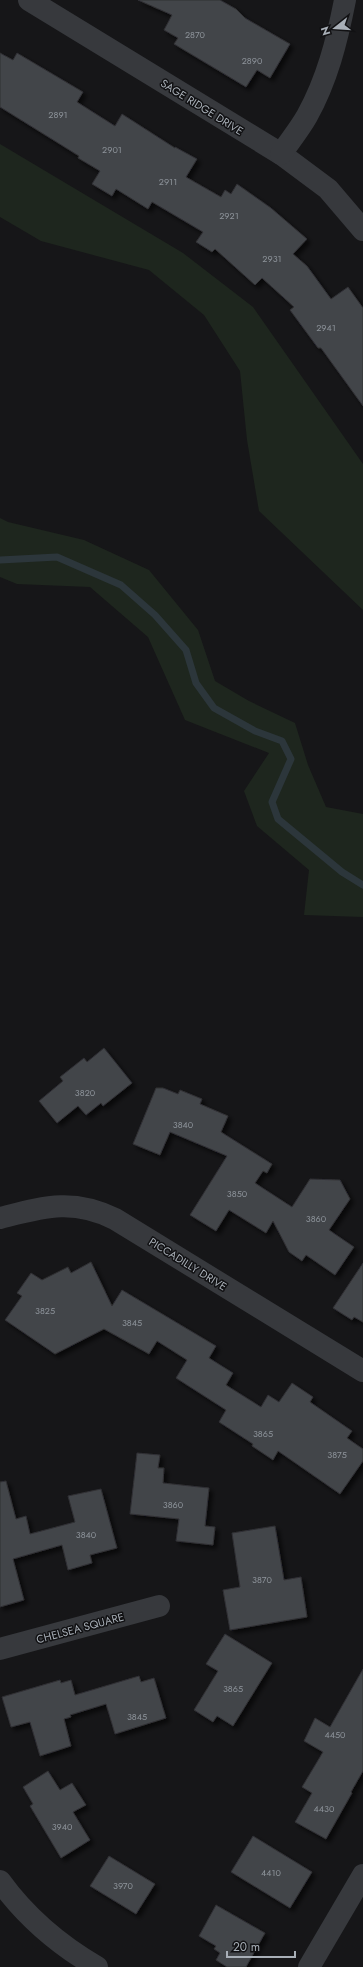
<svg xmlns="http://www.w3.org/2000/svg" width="363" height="1967" viewBox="0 0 363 1967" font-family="Jost,sans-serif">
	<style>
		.green { fill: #1e261e }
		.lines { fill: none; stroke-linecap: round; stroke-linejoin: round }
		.stream { stroke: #2c363b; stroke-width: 7 }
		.building { fill: #424448; stroke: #303034; filter: url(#shadow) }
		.minor { stroke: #37393d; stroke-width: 22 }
		.tertiary { stroke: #37393d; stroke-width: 22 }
		.labels { text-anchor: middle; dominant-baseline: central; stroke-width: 3; stroke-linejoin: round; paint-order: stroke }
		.number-label { font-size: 9px; fill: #8e949b }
		.street-label { font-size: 11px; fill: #a8afb7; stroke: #111113 }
	</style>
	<defs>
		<filter id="shadow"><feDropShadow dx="3.5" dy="3.5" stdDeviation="2" flood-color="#0009"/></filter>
	</defs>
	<rect width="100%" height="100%" fill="#161618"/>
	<!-- green -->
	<g class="green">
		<polygon points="0,144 183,253 253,307 363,464 363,610 259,511 247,440 240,371 204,315 149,270 41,241 0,217"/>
		<polygon points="0,518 8,522 84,540 149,570 198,630 215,681 249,701 295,723 308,765 326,807 363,814 363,917 304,915 309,870 257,826 244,791 269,753 185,720 148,637 90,587 17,584 0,577"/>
	</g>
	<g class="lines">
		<!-- stream -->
		<polyline class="stream" points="0,560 57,557 121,585 155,615 186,650 196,683 214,708 255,731 282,741 291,759 272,802 278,819 342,872 363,885"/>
	</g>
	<!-- building -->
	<g class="building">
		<polygon points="138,0 220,0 236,9 245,18 290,44 270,78 257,70 246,87 174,44 178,38 164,30 172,15"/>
		<polygon points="0,53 13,60 17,53 83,92 77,102 115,126 122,114 175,148 175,147 197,159 186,177 221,197 225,190 231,194 237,184 271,208 307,239 293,254 307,266 331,299 348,287 363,308 363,406 321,348 318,348 290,310 294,307 262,278 255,285 215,249 212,252 196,242 203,232 152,202 148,209 116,189 112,196 92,184 100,171 78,158 79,156 0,107"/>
		<polygon points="104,1048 132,1083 103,1106 101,1103 86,1115 78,1106 57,1123 39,1101 63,1081 60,1077 84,1058 87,1062"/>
		<polygon points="156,1088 163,1088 178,1094 180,1090 202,1099 200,1104 228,1116 221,1132 272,1164 267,1173 263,1171 255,1183 292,1207 310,1179 340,1180 350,1199 329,1230 354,1247 335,1275 306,1255 302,1261 289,1252 273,1221 266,1233 229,1210 216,1231 190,1215 227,1156 170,1132 160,1155 133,1144"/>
		<polygon points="91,1262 112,1306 122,1290 216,1346 209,1358 233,1373 226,1385 261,1407 268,1395 279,1402 292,1383 313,1397 310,1402 352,1431 347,1438 363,1449 363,1461 340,1494 278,1451 273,1460 252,1446 253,1444 219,1422 226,1410 176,1378 187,1360 157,1341 149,1354 104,1329 55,1354 5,1320 22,1296 17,1293 31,1273 42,1280 68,1267 71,1273"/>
		<polygon points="363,1263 363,1322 354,1317 352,1320 333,1308"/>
		<polygon points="137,1453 160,1455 158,1468 164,1468 163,1483 209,1488 205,1526 215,1527 213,1545 176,1541 179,1519 130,1514"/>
		<polygon points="6,1481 16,1519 26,1516 30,1534 75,1522 68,1496 101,1489 117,1548 90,1555 92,1563 68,1570 62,1545 13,1559 24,1600 0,1607 0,1482"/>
		<polygon points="275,1526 284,1580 301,1577 307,1617 230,1630 223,1590 240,1587 232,1533"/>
		<polygon points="225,1634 272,1663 233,1726 217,1716 213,1722 194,1710 218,1671 206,1664"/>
		<polygon points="363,1669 363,1771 351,1792 352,1793 326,1839 295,1822 312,1793 302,1787 323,1752 304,1741 315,1718 330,1727"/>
		<polygon points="139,1676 141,1682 154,1678 166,1718 115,1734 106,1704 70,1715 71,1717 64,1719 71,1746 40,1756 30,1722 11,1727 2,1697 60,1680 61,1683 71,1680 75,1695"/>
		<polygon points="48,1771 60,1790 72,1783 86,1805 73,1812 90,1840 61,1858 30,1806 33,1804 23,1787"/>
		<polygon points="253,1836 312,1872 290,1908 231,1872"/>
		<polygon points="109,1856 155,1884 136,1914 90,1886"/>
		<polygon points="216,1905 265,1933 246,1967 227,1967 216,1960 220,1953 214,1949 216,1946 199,1936"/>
	</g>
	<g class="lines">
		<!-- minor -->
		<g class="minor">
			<polyline points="29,0 281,154 328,189 363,230"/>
			<path d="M281 154C289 142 299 130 307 116 327 80 337 41 345 0"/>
			<path d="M0 1218C44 1207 72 1198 115 1219L363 1371"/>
			<polyline points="0,1649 159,1606"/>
			<polyline points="309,1967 363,1875"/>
		</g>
		<!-- tertiary -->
		<path class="tertiary" d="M0 1881C26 1917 59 1945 97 1967"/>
	</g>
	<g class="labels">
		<!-- number labels -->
		<g class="number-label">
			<text x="195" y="34">2870</text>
			<text x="252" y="60">2890</text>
			<text x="58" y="114">2891</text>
			<text x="112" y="149">2901</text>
			<text x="168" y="181">2911</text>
			<text x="229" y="215">2921</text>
			<text x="272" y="258">2931</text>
			<text x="326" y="327">2941</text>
			<text x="85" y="1092">3820</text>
			<text x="183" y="1124">3840</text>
			<text x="237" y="1193">3850</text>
			<text x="316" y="1218">3860</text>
			<text x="45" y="1310">3825</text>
			<text x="132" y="1322">3845</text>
			<text x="263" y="1433">3865</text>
			<text x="337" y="1454">3875</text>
			<text x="173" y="1504">3860</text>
			<text x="86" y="1534">3840</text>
			<text x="262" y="1579">3870</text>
			<text x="233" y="1688">3865</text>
			<text x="137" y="1716">3845</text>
			<text x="335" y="1734">4450</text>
			<text x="324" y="1808">4430</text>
			<text x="62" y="1826">3940</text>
			<text x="271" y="1872">4410</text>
			<text x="123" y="1885">3970</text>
		</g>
		<!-- street labels -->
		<g class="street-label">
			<text transform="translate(202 107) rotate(32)">SAGE RIDGE DRIVE</text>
			<text transform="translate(188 1264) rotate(32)">PICCADILLY DRIVE</text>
			<text transform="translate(80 1628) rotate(-15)">CHELSEA SQUARE</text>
		</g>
	</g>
	<!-- north arrow -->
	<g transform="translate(335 28) rotate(253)" stroke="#111113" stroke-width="3" paint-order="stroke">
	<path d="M0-3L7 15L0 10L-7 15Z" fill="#a8afb7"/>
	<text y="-6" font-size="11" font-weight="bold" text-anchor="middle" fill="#a8afb7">N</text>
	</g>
	<!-- scale -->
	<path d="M227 1951v6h68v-6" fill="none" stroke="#a8afb7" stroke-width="2"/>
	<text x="233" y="1951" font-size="12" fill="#a8afb7" stroke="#111113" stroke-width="3" paint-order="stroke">20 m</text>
</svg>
